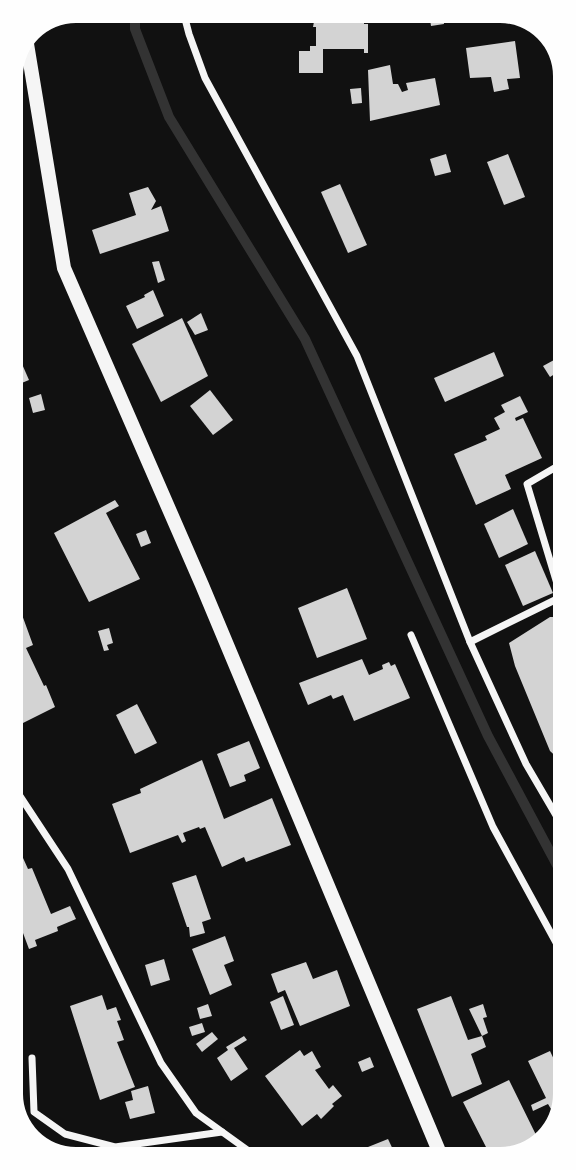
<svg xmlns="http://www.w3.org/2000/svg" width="576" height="1170" viewBox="0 0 576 1170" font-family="'Public Sans',sans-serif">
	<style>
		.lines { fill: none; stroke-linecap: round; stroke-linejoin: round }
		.stream { stroke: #333; stroke-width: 10 }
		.building { fill: #d3d3d3 }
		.minor { stroke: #f5f5f5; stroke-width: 7 }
		.secondary { stroke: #f5f5f5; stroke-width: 14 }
	</style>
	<rect width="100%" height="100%" fill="#111"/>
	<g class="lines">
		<!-- stream -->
		<polyline class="stream" points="135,11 135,29 169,117 305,339 488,736 565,880"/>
	</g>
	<!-- building -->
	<g class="building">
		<polygon points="316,11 364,11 364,24 368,24 368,53 364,53 364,49 323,49 323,73 299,73 299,51 310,51 310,46 316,46 316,27 313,27"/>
		<polygon points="434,11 442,11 444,24 431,26 429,12"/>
		<polygon points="515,41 520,78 507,79 509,89 494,92 491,77 470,78 466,48"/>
		<polygon points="390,65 393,84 398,84 402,92 408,90 406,83 435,78 440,105 370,121 368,70"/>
		<polygon points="361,88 362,103 352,104 350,89"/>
		<polygon points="446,154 451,172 435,176 430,159"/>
		<polygon points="508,154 525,197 504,205 487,162"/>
		<polygon points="340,184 367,245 348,253 321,192"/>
		<polygon points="148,187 156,201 151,210 161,206 169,231 100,254 92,230 136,215 129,193"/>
		<polygon points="159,261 165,280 158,283 152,262"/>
		<polygon points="153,290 164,316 137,329 126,306 145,297 144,295"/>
		<polygon points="201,313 208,330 195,335 187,322"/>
		<polygon points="182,318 208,376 161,402 132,344"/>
		<polygon points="12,341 29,380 12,387"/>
		<polygon points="494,352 504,376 445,402 434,378"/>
		<polygon points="554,360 561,370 550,377 543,366"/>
		<polygon points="210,390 233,420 213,435 190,406"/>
		<polygon points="41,394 45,410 33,413 29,398"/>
		<polygon points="520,396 528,412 515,418 516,421 523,418 542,458 505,475 511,489 476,505 454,454 487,440 485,436 500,429 494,418 505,412 501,405"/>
		<polygon points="115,500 119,506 106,513 140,579 89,602 54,533"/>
		<polygon points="513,509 528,544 499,558 484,524"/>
		<polygon points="146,530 151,543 141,547 136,534"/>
		<polygon points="535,551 553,593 523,606 505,565"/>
		<polygon points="347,588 367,639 317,658 298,608"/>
		<polygon points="13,590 33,645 26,648 44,686 46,685 55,707 17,726 14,719"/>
		<polygon points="550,617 556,617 563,628 564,669 553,674 564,698 564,764 550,751 515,666 509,643"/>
		<polygon points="109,628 113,643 107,645 109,650 104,651 98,631"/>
		<polygon points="362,659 369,675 383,669 382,665 389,662 391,666 395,664 410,698 354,721 343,695 333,699 331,695 308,705 299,683"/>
		<polygon points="137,704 157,743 135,754 116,715"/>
		<polygon points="249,741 260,768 244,775 246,781 230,787 217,754"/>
		<polygon points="202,760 224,819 272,798 291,845 246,862 244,857 222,867 205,827 200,829 199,827 183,833 186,841 182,843 178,835 130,853 112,804 141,793 140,789"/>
		<polygon points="14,838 28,869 32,868 51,914 70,906 76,919 57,927 58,931 35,940 37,946 29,949 14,909"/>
		<polygon points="196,875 211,919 202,922 205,933 190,937 189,927 187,927 172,883"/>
		<polygon points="225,936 234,961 224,965 232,985 210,995 192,949"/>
		<polygon points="164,959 170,980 151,986 145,965"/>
		<polygon points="306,962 313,979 337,970 350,1006 300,1026 285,990 278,993 271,974"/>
		<polygon points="102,995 107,1010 116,1007 121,1020 117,1021 124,1040 117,1042 135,1087 100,1100 70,1006"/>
		<polygon points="283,996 294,1025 281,1030 270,1002"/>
		<polygon points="451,996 468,1040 482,1036 486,1047 471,1054 482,1084 452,1097 417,1009"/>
		<polygon points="208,1004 212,1016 200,1019 197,1008"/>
		<polygon points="483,1004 487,1017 483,1018 488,1033 482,1036 469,1009"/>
		<polygon points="202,1023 205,1032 192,1036 189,1027"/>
		<polygon points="212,1032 218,1039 202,1052 196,1044"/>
		<polygon points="244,1036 247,1040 234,1048 248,1069 231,1081 217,1058 228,1050 226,1047"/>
		<polygon points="300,1050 304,1056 312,1051 321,1067 315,1070 329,1089 333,1085 342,1096 332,1104 334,1106 321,1119 317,1114 302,1126 265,1076"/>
		<polygon points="550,1051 565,1083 565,1095 560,1111 554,1114 548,1104 533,1111 531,1105 546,1098 528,1061"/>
		<polygon points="370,1057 374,1067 362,1072 358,1062"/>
		<polygon points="509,1080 540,1143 524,1155 482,1155 479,1150 486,1147 463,1102"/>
		<polygon points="148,1086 155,1113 130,1119 125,1102 133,1100 131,1091"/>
		<polygon points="388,1139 396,1156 372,1156 368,1147"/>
	</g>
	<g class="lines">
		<!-- minor -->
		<g class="minor">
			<polyline points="183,11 189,34 205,78 357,356 470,642 526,764 564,829"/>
			<polyline points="411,635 493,827 565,959"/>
			<polyline points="470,642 561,597 527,484 563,463"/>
			<polyline points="14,787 68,869 161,1063 196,1113 257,1157"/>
			<polyline points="32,1058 34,1112 65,1134 115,1147 222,1132"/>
		</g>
		<!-- secondary -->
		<polyline class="secondary" points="26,38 64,268 202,585 441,1156"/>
	</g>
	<!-- crop -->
	<path d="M0 0H576V1170H0ZM76 23H500A53 53 0 0 1 553 76V1094A53 53 0 0 1 500 1147H76A53 53 0 0 1 23 1094V76A53 53 0 0 1 76 23Z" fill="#fefefe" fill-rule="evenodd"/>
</svg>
